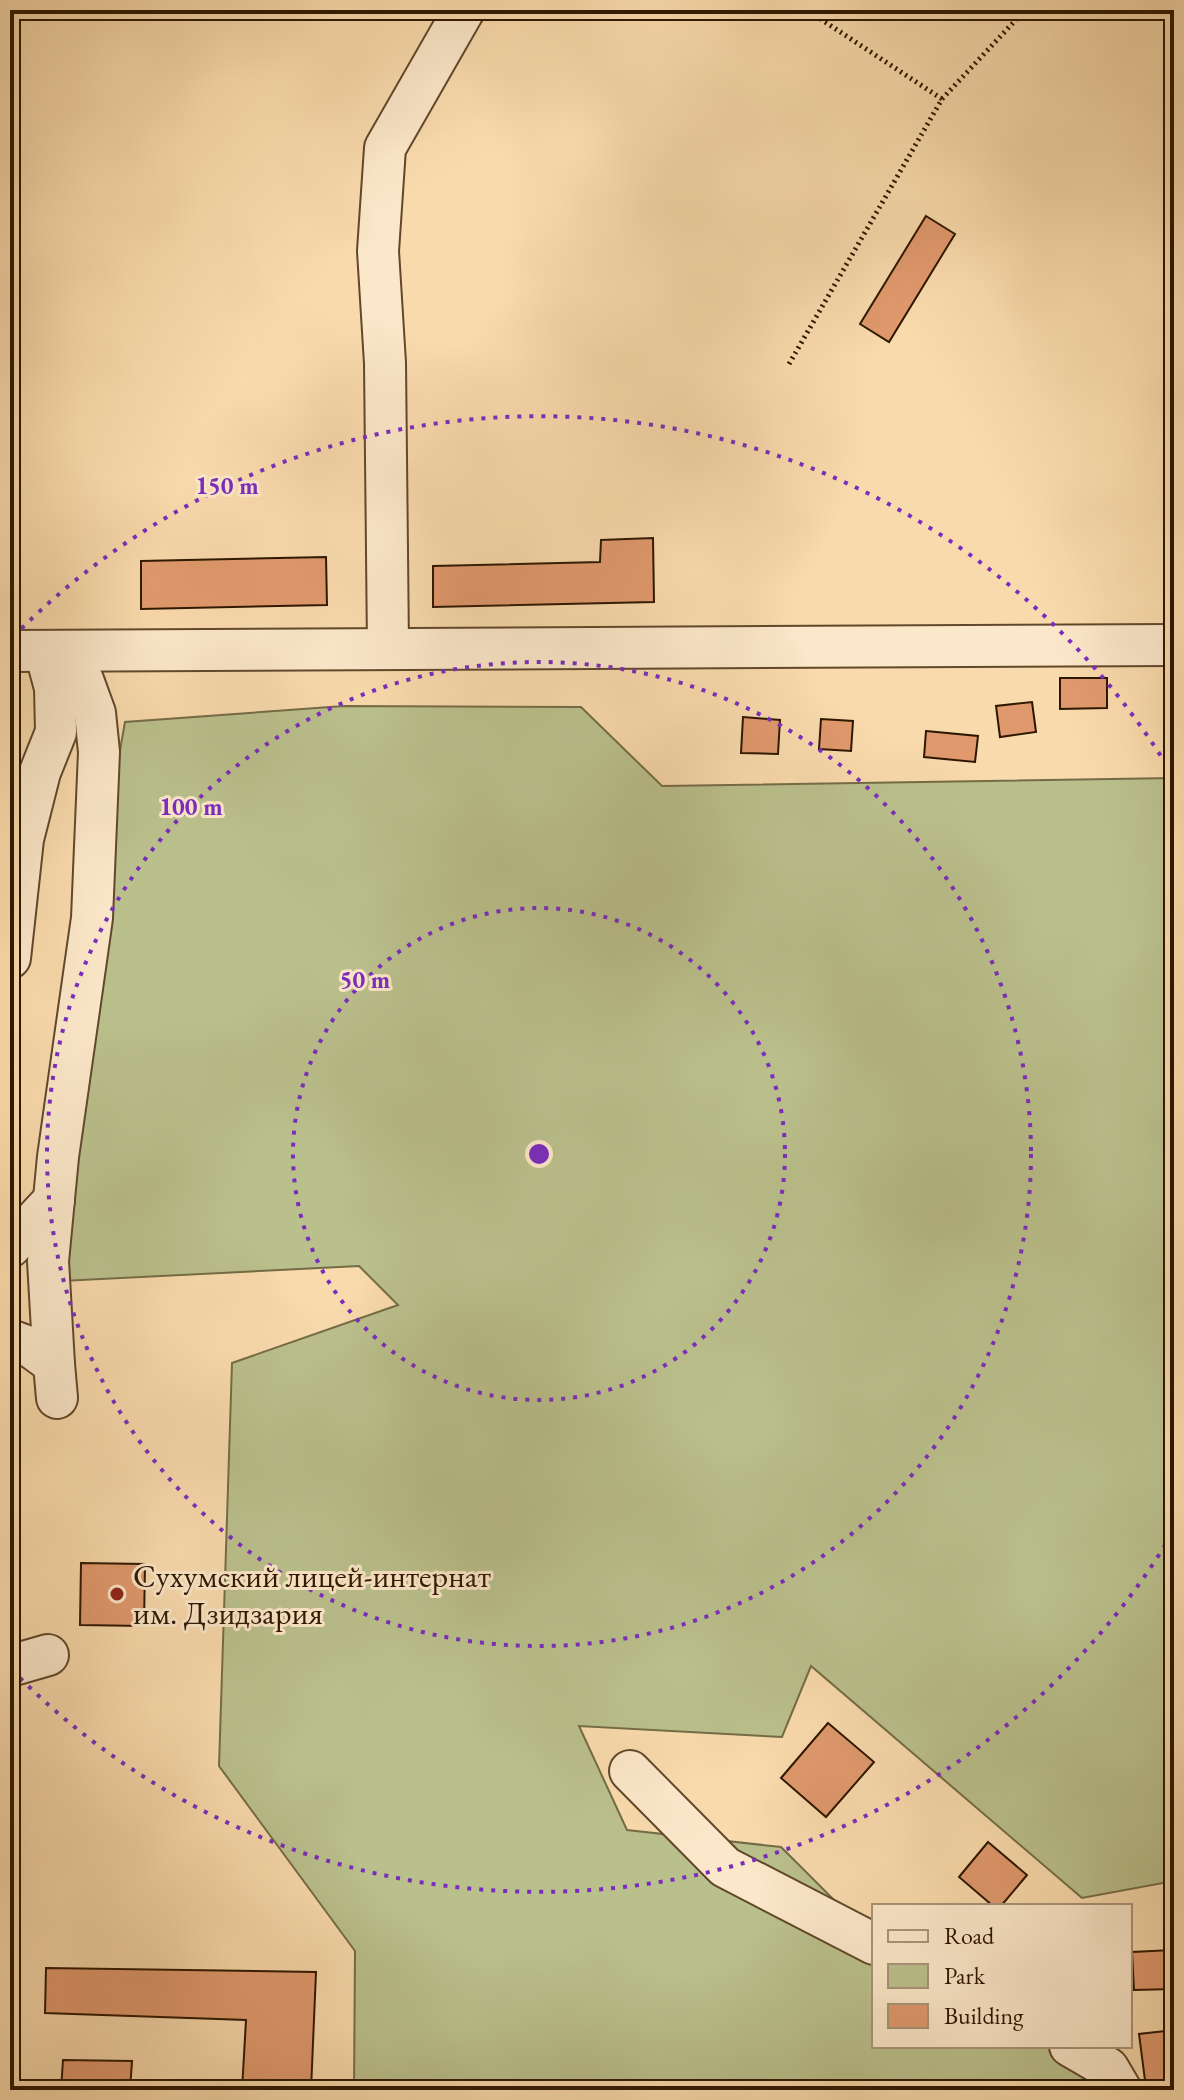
<svg xmlns="http://www.w3.org/2000/svg" width="1184" height="2100" viewBox="0 0 1184 2100" font-family="'EB Garamond',serif">
	<style>
		.green { fill: #bac08c; stroke: #746c46; stroke-width: 2 }
		.building { fill: #e0996d; stroke: #2e1700; stroke-width: 2 }
		.lines { fill: none; stroke-linecap: round; stroke-linejoin: round }
		.minor-casing { stroke: #61482b; stroke-width: 44 }
		.path { stroke: #2e1700; stroke-width: 5; stroke-dasharray: 2 4; stroke-linecap: butt }
		.minor { stroke: #fbe7c9; stroke-width: 40 }
		.ring { fill: none; stroke: #7b2cbf; stroke-width: 4; stroke-dasharray: 4 8 }
		.poi-dot { fill: #8f2418; stroke: #fbe7c9; stroke-width: 3 }
		.labels { text-anchor: middle; dominant-baseline: central; stroke-width: 6; stroke-linejoin: round; paint-order: stroke }
		.poi-label { font-size: 32px; fill: #2e1700; stroke: #fbe7c9; text-anchor: start }
		.centre { fill: #7b2cbf; stroke: #fbe7c9; stroke-width: 4 }
		.ring-label { font-size: 24px; text-anchor: middle; font-weight: bold; fill: #7b2cbf; stroke: #fbe7c9; stroke-width: 6; stroke-linejoin: round; paint-order: stroke }
	</style>
	<rect width="100%" height="100%" fill="#f9daac"/>
	<filter id="stains"><feTurbulence type="fractalNoise" baseFrequency=".0025" numOctaves="4"/><feColorMatrix values="0 0 0 0 .2 0 0 0 0 .09 0 0 0 0 .02 0 0 0 .5 -.17"/></filter>
	<radialGradient id="worn" r=".72"><stop offset=".6" stop-color="#630" stop-opacity="0"/><stop offset="1" stop-color="#630" stop-opacity=".3"/></radialGradient>
	<!-- green -->
	<polygon class="green" points="344,706 581,707 662,786 1174,778 1174,1881 1082,1898 811,1666 782,1737 579,1726 627,1830 781,1847 848,1914 874,1929 874,2046 1071,2046 1099,2090 354,2090 355,1951 219,1766 232,1363 398,1305 359,1266 42,1282 58,1099 125,722"/>
	<!-- building -->
	<g class="building">
		<polygon points="926,216 955,234 889,342 860,324"/>
		<polygon points="653,538 654,602 433,607 433,566 600,562 601,540"/>
		<polygon points="326,557 327,605 141,609 141,561"/>
		<polygon points="1060,678 1107,678 1107,708 1060,709"/>
		<polygon points="1032,702 1036,732 1000,737 996,706"/>
		<polygon points="743,717 780,720 778,754 741,753"/>
		<polygon points="821,719 853,721 851,751 819,749"/>
		<polygon points="926,731 978,736 975,762 924,757"/>
		<polygon points="81,1563 145,1564 144,1626 80,1625"/>
		<polygon points="828,1723 874,1762 826,1817 781,1778"/>
		<polygon points="988,1842 1027,1875 1001,1906 993,1906 959,1877"/>
		<polygon points="1172,1950 1174,1989 1134,1990 1132,1952"/>
		<polygon points="46,1968 316,1972 311,2090 242,2090 246,2020 45,2013"/>
		<polygon points="1174,2030 1174,2084 1146,2088 1139,2034"/>
		<polygon points="63,2060 132,2061 130,2090 61,2090"/>
	</g>
	<g class="lines">
		<!-- minor casing -->
		<g class="minor-casing">
			<g id="minor">
				<polyline points="388,646 385,363 378,251 385,148 464,10"/>
				<polyline points="10,651 1174,645"/>
				<polyline points="45,651 83,680 95,713 99,752 92,918 58,1157 48,1261 54,1364"/>
				<polyline points="10,958 23,839 40,772 56,732 55,688 45,651"/>
				<polyline points="10,1247 54,1200"/>
				<polyline points="10,1340 32,1348 54,1364 57,1398"/>
				<polyline points="10,1666 48,1655"/>
				<polyline points="630,1771 725,1867 874,1944"/>
				<polyline points="1070,2046 1108,2068 1121,2090"/>
			</g>
		</g>
		<!-- path -->
		<g class="path">
			<polyline points="942,99 1025,10"/>
			<polyline points="789,364 942,99 807,10"/>
		</g>
		<!-- minor -->
		<use href="#minor" class="minor"/>
	</g>
	<!-- distance rings -->
	<g class="ring">
		<circle cx="539" cy="1154" r="246"/>
		<circle cx="539" cy="1154" r="492"/>
		<path d="M1172 1534A738 738 0 0 1 13 1671M13 637A738 738 0 0 1 1172 774"/>
	</g>
	<!-- markers -->
	<circle class="poi-dot" cx="117" cy="1594" r="8"/>
	<g class="labels">
		<!-- poi labels -->
		<g class="poi-label">
			<text x="133" y="1576">Сухумский лицей-интернат<tspan x="133" dy="37">им. Дзидзария</tspan></text>
		</g>
	</g>
	<circle cx="539" cy="1154" r="12" class="centre"/>
	<g class="ring-label">
		<text x="227" y="494">150 m</text>
		<text x="191" y="815">100 m</text>
		<text x="365" y="988">50 m</text>
	</g>
	<!-- margin -->
	<rect width="1184" height="2100" fill="none" stroke="#f9daac" stroke-width="40"/>
	<rect x="12" y="12" width="1160" height="2076" fill="none" stroke="#2e1700" stroke-width="4"/>
	<rect x="20" y="20" width="1144" height="2060" fill="none" stroke="#2e1700" stroke-width="2"/>
	<!-- legend -->
	<rect x="872" y="1904" width="260" height="144" fill="#fbe7c9" stroke="#a99479" stroke-width="2"/>
	<rect x="888" y="1930" width="40" height="12" fill="#fbe7c9" stroke="#a99479" stroke-width="2"/>
	<text x="944" y="1944" font-size="24" fill="#2e1700">Road</text>
	<rect x="888" y="1964" width="40" height="24" fill="#bac08c" stroke="#a99479" stroke-width="2"/>
	<text x="944" y="1984" font-size="24" fill="#2e1700">Park</text>
	<rect x="888" y="2004" width="40" height="24" fill="#e0996d" stroke="#a99479" stroke-width="2"/>
	<text x="944" y="2024" font-size="24" fill="#2e1700">Building</text>
	<rect width="100%" height="100%" filter="url(#stains)"/>
	<rect width="100%" height="100%" fill="url(#worn)"/>
</svg>
